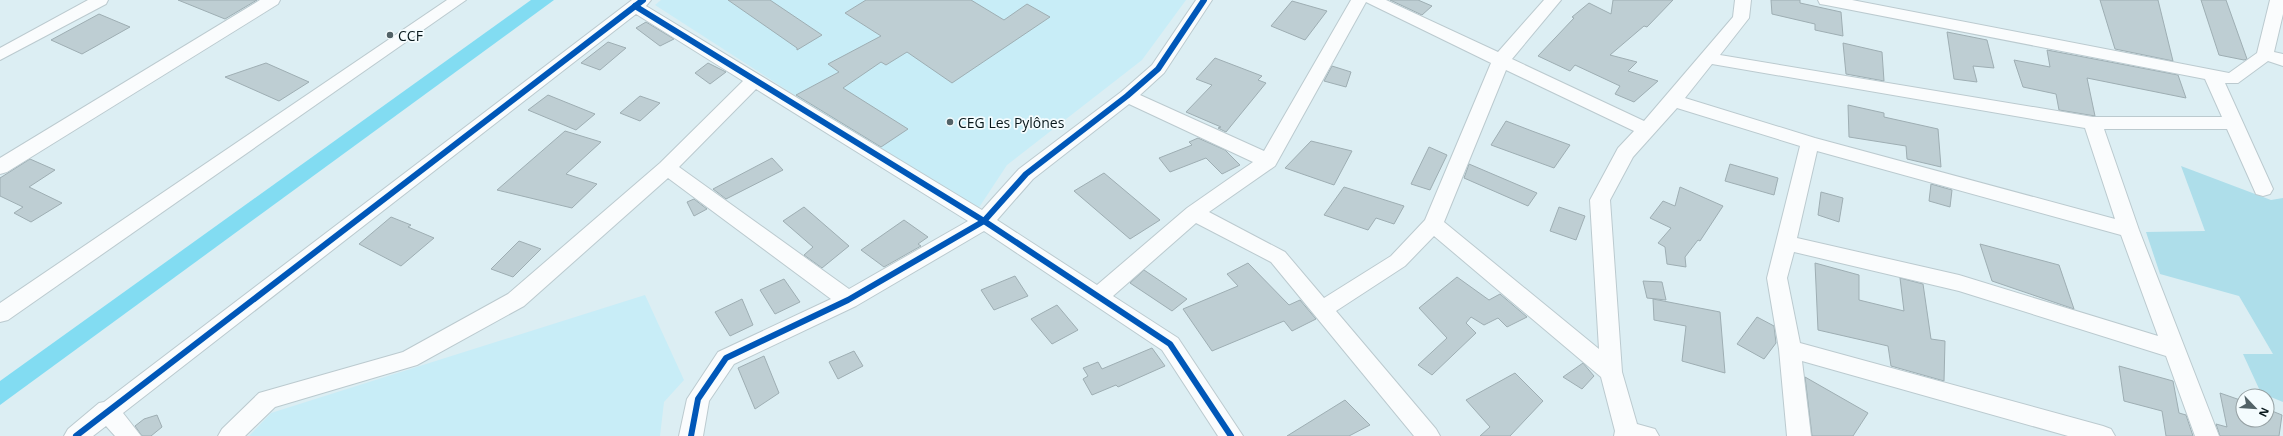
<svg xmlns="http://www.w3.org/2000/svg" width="2283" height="436" viewBox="0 0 2283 436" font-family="'Open Sans',sans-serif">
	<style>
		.built { fill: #c8edf7 }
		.green { fill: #aedeea }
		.water { fill: #82dcf2 }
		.building { fill: #beced3; stroke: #9eaeb3 }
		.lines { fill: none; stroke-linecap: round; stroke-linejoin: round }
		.minor-casing { stroke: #bbcacf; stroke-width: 2 }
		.minor { fill: #fafcfd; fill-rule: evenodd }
		.cycleway-casing { stroke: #f4fcfe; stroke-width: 8 }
		.cycleway { stroke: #0057b8; stroke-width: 6 }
		.poi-dot { fill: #526267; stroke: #f4fcfe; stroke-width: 1.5 }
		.labels { text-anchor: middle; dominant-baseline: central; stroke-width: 3.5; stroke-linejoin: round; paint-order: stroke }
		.poi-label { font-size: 14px; fill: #07171b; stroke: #f4fcfe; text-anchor: start }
	</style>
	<rect width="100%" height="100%" fill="#dceef3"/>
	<!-- built -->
	<g class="built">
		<polygon points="661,0 1186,0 1142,60 1007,165 976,212 655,5"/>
		<polygon points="645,295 684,380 664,402 660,436 249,436 271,413"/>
	</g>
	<!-- green -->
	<polygon class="green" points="2181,166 2271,200 2283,198 2283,402 2261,393 2243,354 2273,354 2239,296 2160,274 2146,232 2205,231"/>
	<!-- water -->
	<polygon class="water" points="531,0 554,0 0,405 0,381"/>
	<!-- building -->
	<g class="building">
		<polygon points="178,0 257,0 225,19"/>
		<polygon points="728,0 770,0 822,35 797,50 797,48"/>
		<polygon points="866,0 971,0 1004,20 1027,4 1050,17 952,83 907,52 886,65 881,62 843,88 908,129 881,147 796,95 839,72 828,64 881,36 845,13"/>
		<polygon points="1390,0 1418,0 1432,6 1422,15"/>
		<polygon points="1613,0 1673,0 1647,27 1644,26 1610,55 1637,62 1628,71 1658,81 1634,102 1615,94 1620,86 1575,65 1570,71 1538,56 1574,18 1572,17 1589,3 1611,14"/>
		<polygon points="1771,0 1800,0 1800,3 1841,12 1843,36 1815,30 1815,24 1772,14"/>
		<polygon points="2100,0 2158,0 2173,61 2115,49"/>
		<polygon points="2201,0 2226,0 2247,59 2244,60 2219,55"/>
		<polygon points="1292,1 1327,11 1305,40 1271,26"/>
		<polygon points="99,14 130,27 82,54 51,40"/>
		<polygon points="646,22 674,39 660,46 636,28"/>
		<polygon points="1947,32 1987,40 1994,68 1973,66 1977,82 1954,79"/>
		<polygon points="608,42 626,48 600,70 581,63"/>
		<polygon points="1843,43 1882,52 1884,81 1846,74"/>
		<polygon points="2047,50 2178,75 2186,98 2087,78 2095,116 2059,110 2056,94 2023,87 2014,60 2050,67"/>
		<polygon points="1215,58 1262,76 1258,80 1266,83 1226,132 1218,128 1221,127 1186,112 1212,85 1196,79"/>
		<polygon points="266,63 309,82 279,101 225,77"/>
		<polygon points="708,63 726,72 710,84 695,73"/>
		<polygon points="1332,66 1351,72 1346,87 1324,81"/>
		<polygon points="548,95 595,114 576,130 528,110"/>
		<polygon points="640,96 660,103 640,121 620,113"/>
		<polygon points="1848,105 1884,113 1884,117 1938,129 1941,167 1907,159 1906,146 1849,137"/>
		<polygon points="1506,121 1532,131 1570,145 1554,168 1491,145"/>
		<polygon points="565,131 601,142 566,174 597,184 572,208 497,190"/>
		<polygon points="1198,138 1225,150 1240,165 1222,174 1206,158 1170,172 1159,158 1192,145 1189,142"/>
		<polygon points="1311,141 1352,151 1334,185 1285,168"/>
		<polygon points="1429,147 1447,155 1430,190 1411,184"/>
		<polygon points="772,158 783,170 726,199 713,189"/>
		<polygon points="30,159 55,170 29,187 62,203 31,222 14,213 23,207 0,196 0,178"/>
		<polygon points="1469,164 1537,193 1528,206 1464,178"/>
		<polygon points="1730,164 1778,178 1774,195 1725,181"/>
		<polygon points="1104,173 1160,220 1130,239 1074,191"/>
		<polygon points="1931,184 1952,190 1950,207 1929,201"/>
		<polygon points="1344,187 1404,206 1394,224 1376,218 1368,230 1324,215"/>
		<polygon points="1680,187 1723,206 1700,241 1698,240 1685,257 1686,267 1667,264 1665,247 1658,243 1671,228 1650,218 1663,201 1675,206"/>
		<polygon points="1821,192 1843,198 1839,222 1818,215"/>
		<polygon points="694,199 707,209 694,216 687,202"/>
		<polygon points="804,207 849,246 822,268 804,255 813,247 783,221"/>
		<polygon points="1559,207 1585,216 1576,240 1550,231"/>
		<polygon points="391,217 411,225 408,227 434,238 401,266 359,244"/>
		<polygon points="904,220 928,237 918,244 921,246 884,267 861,250"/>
		<polygon points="519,241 541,249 513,277 491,269"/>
		<polygon points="1980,244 2059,265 2074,309 1992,281"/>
		<polygon points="1248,263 1289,305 1300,300 1316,319 1292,331 1284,321 1212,351 1183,309 1238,286 1227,274"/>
		<polygon points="1815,263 1859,275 1859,300 1904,311 1900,278 1923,284 1931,339 1945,341 1944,381 1891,366 1888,346 1818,330"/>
		<polygon points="1144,270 1187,299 1172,311 1130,283"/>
		<polygon points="1015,276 1028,296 994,310 981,290"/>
		<polygon points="1457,277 1489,300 1500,294 1527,317 1507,327 1498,318 1484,325 1471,317 1466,323 1476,333 1432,375 1418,365 1447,338 1419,308"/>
		<polygon points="784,279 800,302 775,314 760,290"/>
		<polygon points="1643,281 1662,282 1666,300 1647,298"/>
		<polygon points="742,299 753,325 730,336 715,312"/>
		<polygon points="1653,299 1720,312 1725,373 1682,361 1686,326 1654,320"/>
		<polygon points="1057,305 1078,330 1052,344 1031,319"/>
		<polygon points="1757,317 1774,326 1776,343 1764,359 1737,344"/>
		<polygon points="1152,348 1165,366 1118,387 1116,385 1092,395 1083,379 1088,376 1083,368 1098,362 1102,369"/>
		<polygon points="854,351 863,366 838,379 829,362"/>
		<polygon points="764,356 779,393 755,409 738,368"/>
		<polygon points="1583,363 1594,376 1582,389 1563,377"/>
		<polygon points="2119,366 2173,381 2179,413 2186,415 2193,436 2166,436 2162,411 2124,401"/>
		<polygon points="1515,373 1543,401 1510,436 1480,436 1490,427 1466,400"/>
		<polygon points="1805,377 1868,413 1853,436 1812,436"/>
		<polygon points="2220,393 2243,401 2243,420 2267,420 2267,409 2282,415 2279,436 2220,436 2216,424 2227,427"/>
		<polygon points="1345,400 1370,425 1349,436 1287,436"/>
		<polygon points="157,415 162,427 151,436 142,436 135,426 144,419"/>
	</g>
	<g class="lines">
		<!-- minor casing -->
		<g class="minor-casing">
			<g id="minor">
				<polygon points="88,0 108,0 106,4 0,60 0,48"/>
				<polygon points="260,0 280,0 278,4 7,172 0,174 0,158"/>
				<polygon points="447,0 466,0 8,320 0,322 0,303"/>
				<path d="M632 0H651L646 6 982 210 1019 169 1121 92 1152 65 1196 0H1212L1164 73 1140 95 1264 151 1351 0H1386L1498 52 1544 0H1561L1512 59 1644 121 1733 17 1735 0H1751L1749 18 1720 55 2093 117H2222L2205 79 1826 5 1820 4 1818 0H1852L2229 73 2257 53 2270 0H2283V14L2274 52 2283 54V66L2268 61 2238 83H2225L2273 189 2270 194 2263 196 2256 194 2227 129H2104L2139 230 2219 436H2195L2166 356 1959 291 1794 252 1787 278 1800 343 2103 426 2111 429 2115 436H2068L1802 361 1811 436H1787L1779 349 1767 278 1800 146 1677 108 1633 157 1610 200 1622 372 1637 424 1655 429 1659 436H1614L1615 431 1601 377 1434 236 1405 266 1336 311 1436 429 1440 436H1414L1271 262 1196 223 1113 296 1178 338 1243 436H1218L1162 350 984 231 856 306 734 364 709 401 703 436H679L687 399 718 352 831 299 668 178 524 306 417 365 275 407 245 436H218L222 429 259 393 403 352 508 294 660 163 743 81 636 14 123 413 141 436H115L106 426 93 436H64L68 429 99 403 104 402ZM1366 2 1491 63 1425 220 1391 256 1324 298 1285 252 1209 212 1275 166ZM1712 64 2085 128 2115 219 1815 138 1685 98ZM1506 70 1634 131 1618 148 1590 200 1599 349 1444 222ZM756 89 968 221 849 289 679 167ZM1129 104 1253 162 1187 208 1097 285 997 220 1033 179ZM1817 151 2121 235 2158 336 1959 275 1797 238Z"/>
			</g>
		</g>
		<!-- minor -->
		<use href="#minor" class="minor"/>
		<!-- cycleway casing -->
		<g class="cycleway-casing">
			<g id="cycleway">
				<polyline points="635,6 984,221 1170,344 1231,436"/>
				<polyline points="76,436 643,0"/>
				<polyline points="691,436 698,399 726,358 848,300 984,221 1026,174 1127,96 1158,69 1204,0"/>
			</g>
		</g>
		<!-- cycleway -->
		<use href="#cycleway" class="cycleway"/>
	</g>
	<!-- markers -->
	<g class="poi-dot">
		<circle cx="390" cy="35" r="4"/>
		<circle cx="950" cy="122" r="4"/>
	</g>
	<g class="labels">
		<!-- poi labels -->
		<g class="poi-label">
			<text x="398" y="35">CCF</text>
			<text x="958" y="122">CEG Les Pylônes</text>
		</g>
	</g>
	<!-- north arrow -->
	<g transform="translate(2255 408) rotate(115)"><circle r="19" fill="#f4fcfe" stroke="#95a0a3"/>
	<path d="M0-3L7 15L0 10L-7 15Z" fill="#526267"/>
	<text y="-6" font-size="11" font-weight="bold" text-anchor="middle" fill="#07171b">N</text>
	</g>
</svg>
